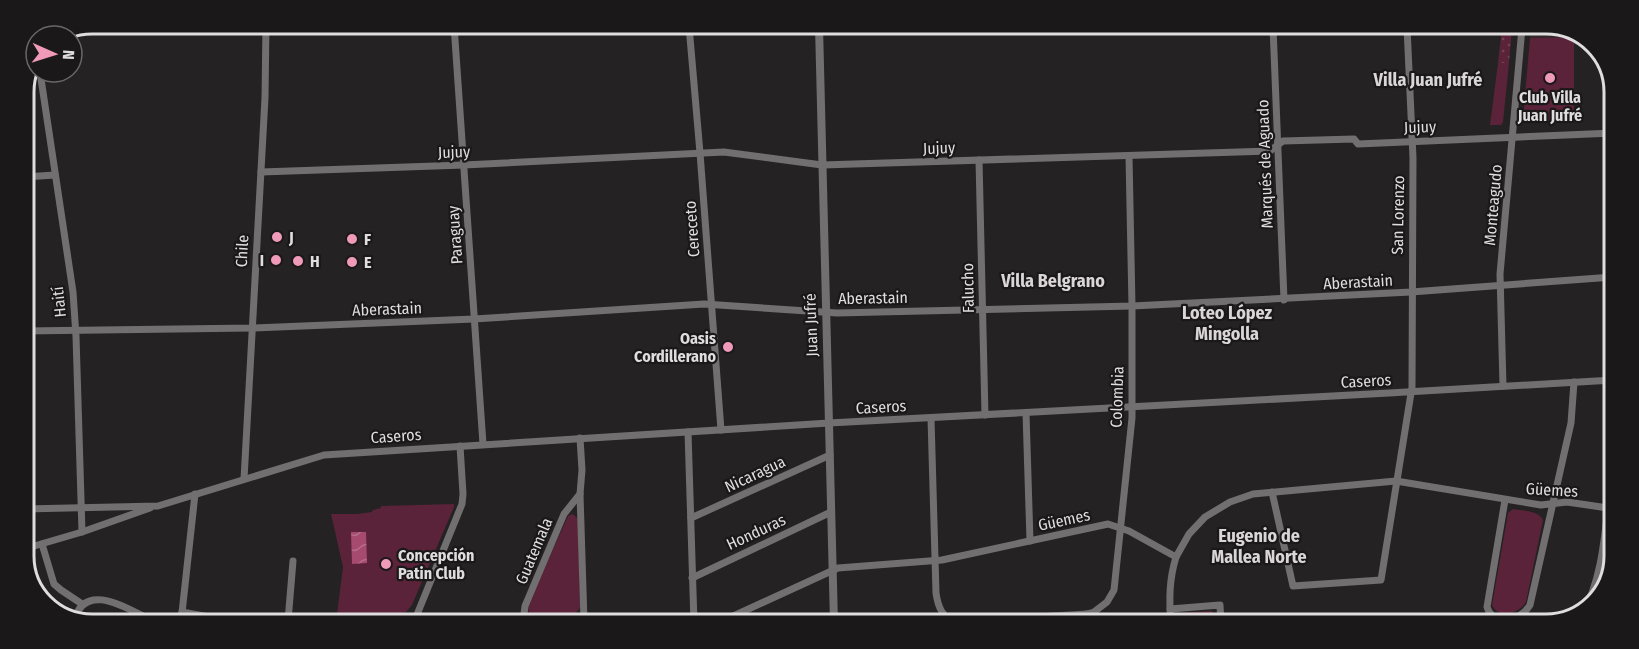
<svg xmlns="http://www.w3.org/2000/svg" width="1639" height="649" viewBox="0 0 1639 649" font-family="'Fira Sans Condensed',sans-serif">
	<style>
		.built { fill: #32292b }
		.grass { fill: url(#grass-dots) }
		.park { fill: #5a2339 }
		.water { fill: url(#water-waves) }
		.lines { fill: none; stroke-linecap: round; stroke-linejoin: round }
		.minor { stroke: #716f70; stroke-width: 7 }
		.tertiary { stroke: #716f70; stroke-width: 8 }
		.poi-dot { fill: #ef9ab8; stroke: #1b1819; stroke-width: 2 }
		.labels { text-anchor: middle; dominant-baseline: central; stroke-width: 4.5; stroke-linejoin: round; paint-order: stroke }
		.poi-label { font-size: 16px; font-weight: bold; fill: #dfddde; stroke: #1b1819; text-anchor: start }
		.street-label { font-size: 16px; fill: #dfddde; stroke: #1b1819 }
		.neighbourhood-label { font-size: 18px; font-weight: bold; fill: #dad6d7; stroke: #1b1819 }
		.rim { fill: none; stroke: #dfddde; stroke-width: 3 }
	</style>
	<defs>
		<pattern id="grass-dots" width="8" height="8" patternUnits="userSpaceOnUse" patternTransform="scale(1.5)"><rect width="8" height="8" fill="#5a2339"/><path d="M2 2h.1M6 6h.1" fill="none" stroke="#714255" stroke-width="1.8" stroke-linecap="round"/></pattern>
		<pattern id="water-waves" width="16" height="10" patternUnits="userSpaceOnUse" patternTransform="scale(1.5)"><rect width="16" height="10" fill="#a74a6f"/><path d="M0 5q4-4 8 0t8 0" fill="none" stroke="#b76c8a"/></pattern>
	</defs>
	<rect width="100%" height="100%" fill="#242222"/>
	<!-- built -->
	<polygon class="built" points="1530,28 1569,28 1582,37 1530,38"/>
	<!-- grass -->
	<polygon class="grass" points="1502,28 1512,28 1509,63 1498,63"/>
	<!-- park -->
	<g class="park">
		<polygon points="1574,37 1574,121 1528,123 1523,118 1530,38"/>
		<polygon points="1498,63 1509,63 1503,122 1501,125 1490,125"/>
		<polygon points="454,504 454,507 412,605 406,612 389,616 354,622 336,622 343,567 331,514 357,514 372,512 373,510 381,508 381,506"/>
		<path d="M1513 509C1523 511 1538 510 1543 520L1526 602C1519 614 1498 619 1492 605L1508 513Z"/>
		<polygon points="572,514 574,515 578,519 580,608 573,616 568,618 542,620 535,619 529,614 528,605 568,516"/>
		<polygon points="1211,611 1214,613 1214,624 1180,624 1180,616 1181,613"/>
	</g>
	<!-- water -->
	<polygon class="water" points="351,532 366,532 367,563 352,564"/>
	<g class="lines">
		<!-- minor -->
		<g class="minor">
			<polyline points="454,25 483,444"/>
			<polyline points="689,26 700,153 721,430"/>
			<polyline points="1273,27 1284,300"/>
			<polyline points="40,72 73,292 76,336 82,532"/>
			<polyline points="979,160 985,415"/>
			<polyline points="261,172 464,165 724,152 822,165 1270,151 1283,141 1354,139 1358,144 1614,133"/>
			<polyline points="24,177 55,175"/>
			<polyline points="24,331 252,328 474,319 704,304 837,313 1132,306 1411,292 1613,277"/>
			<polyline points="1503,386 1500,274 1522,28"/>
			<polyline points="1026,413 1030,541"/>
			<path d="M931 418 936 593C938 607 942 618 957 622L1087 614 1094 612 1107 602 1114 590 1132 418V306L1129 156"/>
			<polyline points="688,432 694,623"/>
			<polyline points="580,438 582,470 580,494 584,621"/>
			<polyline points="244,479 265,98 266,24"/>
			<polyline points="1272,492 1293,586 1381,580 1412,387 1413,158 1407,27"/>
			<path d="M1505 500 1487 607C1493 627 1521 621 1530 605L1571 423 1574 382"/>
			<polyline points="24,509 158,506 324,455 829,423 1389,393 1613,380"/>
			<polyline points="691,518 830,455"/>
			<polyline points="42,544 54,584 61,590 82,604"/>
			<polyline points="24,549 82,532 150,508"/>
			<polyline points="692,578 831,512"/>
			<polyline points="1170,609 1220,605 1221,624"/>
			<polyline points="182,612 220,619 289,618"/>
			<polyline points="1087,614 1088,624"/>
			<path d="M74 621C85 579 129 610 153 621"/>
			<polyline points="288,621 293,561"/>
			<polyline points="181,622 195,494"/>
			<polyline points="403,622 408,622"/>
			<polyline points="414,622 462,504 463,494 460,446"/>
			<polyline points="523,622 525,606 564,514 580,494"/>
			<polyline points="566,623 584,621 586,623"/>
			<polyline points="718,623 838,568 942,560 1108,524 1129,531 1176,557 1189,534 1205,517 1230,502 1253,494 1396,481 1541,505 1567,502 1608,508"/>
			<path d="M1171 624C1169 600 1169 580 1176 557"/>
		</g>
		<!-- tertiary -->
		<g class="tertiary">
			<polyline points="819,26 834,623"/>
			<path d="M1583 613C1605 577 1606 520 1612 478"/>
		</g>
	</g>
	<!-- markers -->
	<g class="poi-dot">
		<circle cx="1550" cy="78" r="6"/>
		<circle cx="277" cy="237" r="6"/>
		<circle cx="352" cy="239" r="6"/>
		<circle cx="276" cy="260" r="6"/>
		<circle cx="298" cy="261" r="6"/>
		<circle cx="352" cy="262" r="6"/>
		<circle cx="728" cy="347" r="6"/>
		<circle cx="386" cy="564" r="6"/>
	</g>
	<g class="labels">
		<!-- poi labels -->
		<g class="poi-label">
			<text x="1550" y="97" text-anchor="middle">Club Villa<tspan x="1550" dy="18">Juan Jufré</tspan></text>
			<text x="289" y="237">J</text>
			<text x="364" y="239">F</text>
			<text x="264" y="260" text-anchor="end">I</text>
			<text x="310" y="261">H</text>
			<text x="364" y="262">E</text>
			<text x="716" y="338" text-anchor="end">Oasis<tspan x="716" dy="18">Cordillerano</tspan></text>
			<text x="398" y="555">Concepción<tspan x="398" dy="18">Patin Club</tspan></text>
		</g>
		<!-- street labels -->
		<g class="street-label">
			<text transform="translate(1420 127) rotate(-2)">Jujuy</text>
			<text transform="translate(939 148) rotate(-2)">Jujuy</text>
			<text transform="translate(454 152) rotate(-2)">Jujuy</text>
			<text transform="translate(1265 164) rotate(-92)">Marqués de Aguado</text>
			<text transform="translate(1493 205) rotate(-85)">Monteagudo</text>
			<text transform="translate(1398 215) rotate(-89)">San Lorenzo</text>
			<text transform="translate(692 229) rotate(-94)">Cereceto</text>
			<text transform="translate(455 235) rotate(-94)">Paraguay</text>
			<text transform="translate(242 251) rotate(-87)">Chile</text>
			<text transform="translate(1358 282) rotate(-3)">Aberastain</text>
			<text transform="translate(968 288) rotate(-91)">Falucho</text>
			<text transform="translate(873 298) rotate(-1)">Aberastain</text>
			<text transform="translate(59 302) rotate(-96)">Haití</text>
			<text transform="translate(387 309) rotate(-2)">Aberastain</text>
			<text transform="translate(811 325) rotate(-92)">Juan Jufré</text>
			<text transform="translate(1366 381) rotate(-3)">Caseros</text>
			<text transform="translate(1117 397) rotate(-88)">Colombia</text>
			<text transform="translate(881 407) rotate(-3)">Caseros</text>
			<text transform="translate(396 436) rotate(-4)">Caseros</text>
			<text transform="translate(755 474) rotate(-25)">Nicaragua</text>
			<text transform="translate(1552 490) rotate(3)">Güemes</text>
			<text transform="translate(1064 520) rotate(-12)">Güemes</text>
			<text transform="translate(756 532) rotate(-25)">Honduras</text>
			<text transform="translate(534 551) rotate(-67)">Guatemala</text>
		</g>
		<!-- neighbourhood labels -->
		<g class="neighbourhood-label">
			<text x="1428" y="80">Villa Juan Jufré</text>
			<text x="1053" y="281">Villa Belgrano</text>
			<text x="1227" y="313">Loteo López<tspan x="1227" dy="21">Mingolla</tspan></text>
			<text x="1259" y="536">Eugenio de<tspan x="1259" dy="21">Mallea Norte</tspan></text>
		</g>
	</g>
	<!-- crop -->
	<path d="M0 0H1639V649H0ZM92 34H1546A58 58 0 0 1 1604 92V556A58 58 0 0 1 1546 614H92A58 58 0 0 1 34 556V92A58 58 0 0 1 92 34Z" fill="#1b1819" fill-rule="evenodd"/>
	<path class="rim" d="M92 34H1546A58 58 0 0 1 1604 92V556A58 58 0 0 1 1546 614H92A58 58 0 0 1 34 556V92A58 58 0 0 1 92 34Z"/>
	<!-- north arrow -->
	<g transform="translate(54 54) rotate(93)"><circle r="28" fill="#1b1819" stroke="#696768" stroke-width="1.5"/>
	<path d="M0-4.5L10 22L0 15L-10 22Z" fill="#ef9ab8"/>
	<text y="-9" font-size="16" font-weight="bold" text-anchor="middle" fill="#dfddde">N</text>
	</g>
</svg>
